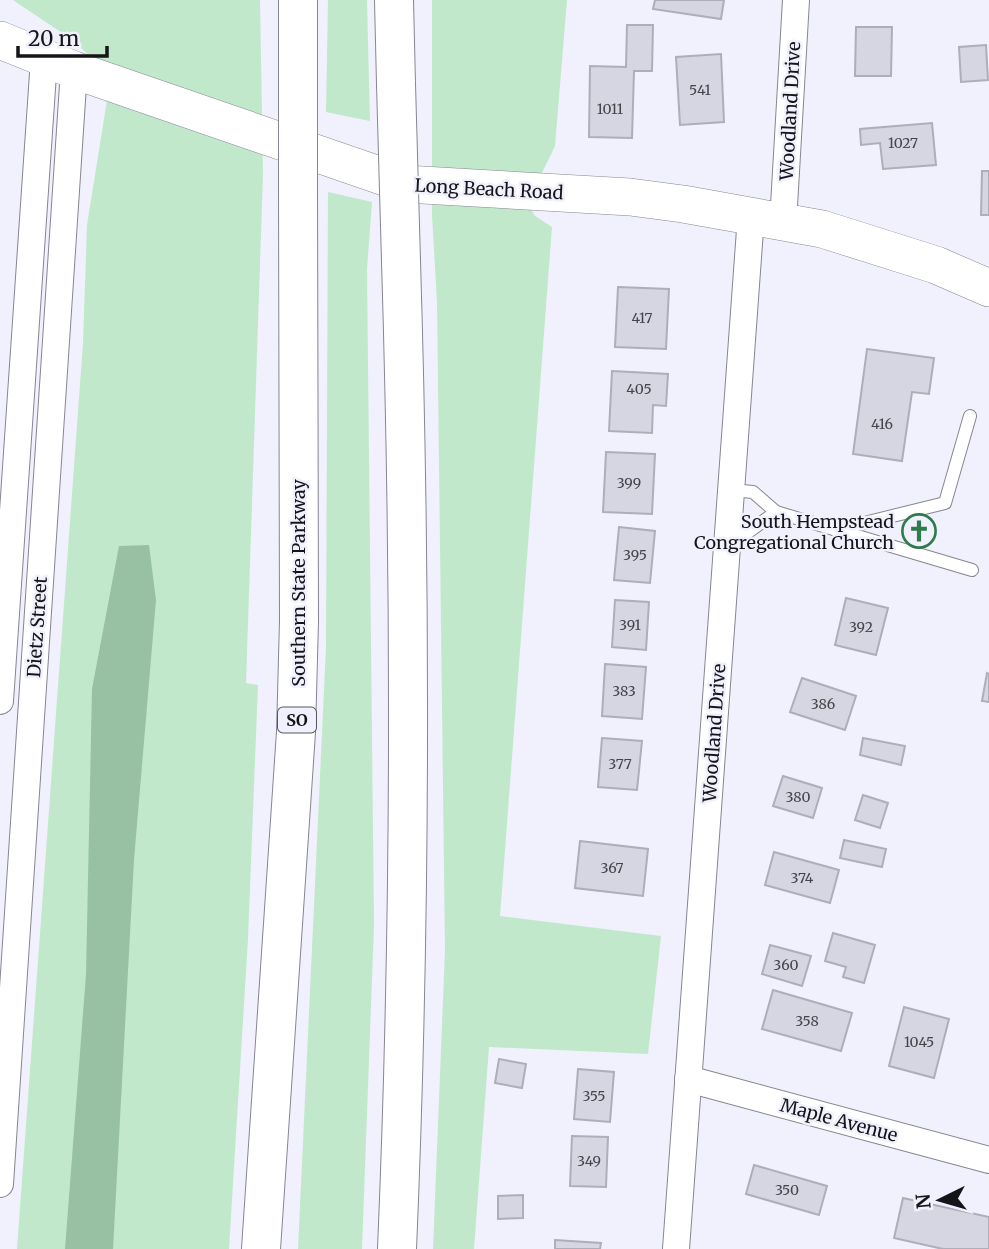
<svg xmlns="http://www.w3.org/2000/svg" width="989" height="1249" viewBox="0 0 989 1249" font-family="Merriweather,serif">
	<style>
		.green { fill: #c1e8cb }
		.water { fill: #98c1a3 }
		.building { fill: #d5d6e2; stroke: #adaeba; stroke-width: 2 }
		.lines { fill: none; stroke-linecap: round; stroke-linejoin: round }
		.lane-casing { stroke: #858691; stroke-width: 14 }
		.street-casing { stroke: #858691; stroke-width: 28 }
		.secondary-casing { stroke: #858691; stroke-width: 38 }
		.highway-casing { stroke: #858691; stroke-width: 40 }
		.lane { stroke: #fff; stroke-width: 12 }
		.street { stroke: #fff; stroke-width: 26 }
		.secondary { stroke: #fff; stroke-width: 37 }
		.highway { stroke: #fff; stroke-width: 38 }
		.highway-bridge-casing { stroke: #858691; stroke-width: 40; stroke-linecap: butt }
		.highway-bridge { stroke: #fff; stroke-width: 38 }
		.labels { text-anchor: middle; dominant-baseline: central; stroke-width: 5; stroke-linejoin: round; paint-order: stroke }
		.number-label { font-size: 14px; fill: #44444b }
		.shield { fill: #f0f1fd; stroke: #56565d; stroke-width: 2 }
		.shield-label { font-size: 16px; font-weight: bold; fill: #141419 }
		.street-label { font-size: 18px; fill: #141419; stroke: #f0f1fd }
		.poi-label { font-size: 18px; fill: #141419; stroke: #f0f1fd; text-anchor: end }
	</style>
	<rect width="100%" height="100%" fill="#f0f1fd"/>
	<!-- green -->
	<g class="green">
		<polygon points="13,0 260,0 263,174 246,683 258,685 248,939 229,1249 17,1249 83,343 87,225 111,75 71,39"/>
		<polygon points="328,0 367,0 370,121 326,112"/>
		<polygon points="432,0 567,0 555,146 541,175 524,198 535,216 552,227 500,916 661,936 648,1054 489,1047 474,1249 433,1249 445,950 437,302 432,215"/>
		<polygon points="328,192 372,202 367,269 374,925 362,1249 298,1249 326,647"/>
	</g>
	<!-- water -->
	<polygon class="water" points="149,545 156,600 134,860 113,1249 65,1249 86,974 92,689 119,546"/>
	<!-- building -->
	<g class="building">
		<polygon points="655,0 724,0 721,19 653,9"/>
		<polygon points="627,25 653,25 652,71 634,71 632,138 589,137 590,66 626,67"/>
		<polygon points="856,27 892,27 891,76 855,76"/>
		<polygon points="986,45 988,80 961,82 959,47"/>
		<polygon points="721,54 724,122 680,125 676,57"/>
		<polygon points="932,123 936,165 883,169 880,143 861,145 860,129"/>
		<polygon points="982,171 989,171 989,215 981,215"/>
		<polygon points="618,287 669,289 666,349 615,347"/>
		<polygon points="867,349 934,358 929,394 912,392 902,461 853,454"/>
		<polygon points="612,371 668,374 666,406 653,405 652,433 609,431"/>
		<polygon points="606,452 655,454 652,514 603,512"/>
		<polygon points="619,527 655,531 650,583 614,580"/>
		<polygon points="846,598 888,608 876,655 835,645"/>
		<polygon points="615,600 649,602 646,650 612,647"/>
		<polygon points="605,664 646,667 642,719 602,716"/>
		<polygon points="987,673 989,674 989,702 982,701"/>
		<polygon points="802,678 856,696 845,730 790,712"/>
		<polygon points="602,738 642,741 637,790 598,787"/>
		<polygon points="863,738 905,746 901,765 860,755"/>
		<polygon points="783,776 822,788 813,818 773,806"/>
		<polygon points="863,795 888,803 880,828 855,820"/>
		<polygon points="844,840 886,849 882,867 840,858"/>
		<polygon points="580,841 648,849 643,896 575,888"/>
		<polygon points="774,852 839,870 830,903 765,885"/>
		<polygon points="833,933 875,945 864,983 843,977 846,967 825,961"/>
		<polygon points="770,945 811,956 802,986 762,974"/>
		<polygon points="773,990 852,1013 841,1051 762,1029"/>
		<polygon points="904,1007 949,1019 934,1078 889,1066"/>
		<polygon points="499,1059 526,1064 522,1088 495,1083"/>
		<polygon points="578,1069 614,1072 610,1122 574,1119"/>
		<polygon points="572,1136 608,1137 606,1187 570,1186"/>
		<polygon points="754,1165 827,1186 819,1215 746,1194"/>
		<polygon points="523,1195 523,1218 498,1219 498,1196"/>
		<polygon points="903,1198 989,1217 989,1249 943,1249 894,1238"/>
		<polygon points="555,1240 601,1243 600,1249 555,1249"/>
	</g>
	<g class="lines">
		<!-- lane casing -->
		<g class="lane-casing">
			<g id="lane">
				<polyline points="776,512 972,570"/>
				<polyline points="836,530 945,503 970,416"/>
				<polyline points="728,532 748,532 776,512 753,492 731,490"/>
			</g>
		</g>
		<!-- street casing -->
		<g class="street-casing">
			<g id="street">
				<polyline points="783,223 796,0"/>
				<polyline points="0,701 44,59"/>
				<polyline points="688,1079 989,1160"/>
				<polyline points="0,1184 74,70"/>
				<polyline points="676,1249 751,216"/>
			</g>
		</g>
		<!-- secondary casing -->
		<g class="secondary-casing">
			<polyline id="secondary" points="0,40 74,70 405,184 630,197 683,204 822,229 936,265 989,288"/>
		</g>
		<!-- highway casing -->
		<g class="highway-casing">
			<g id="highway">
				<polyline points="394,0 396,84"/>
				<polyline points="298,88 298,0"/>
				<polyline points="261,1249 296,732 299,621 298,189"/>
				<path d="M397 1249C411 920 411 590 401 261"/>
			</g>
		</g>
		<!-- lane -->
		<use href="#lane" class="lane"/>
		<!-- street -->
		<use href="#street" class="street"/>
		<!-- secondary -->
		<use href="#secondary" class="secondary"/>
		<!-- highway -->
		<use href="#highway" class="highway"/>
		<!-- highway-bridge casing -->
		<g class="highway-bridge-casing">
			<g id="highway-bridge">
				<polyline points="396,84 401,261"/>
				<polyline points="298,189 298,88"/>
			</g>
		</g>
		<!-- highway-bridge -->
		<use href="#highway-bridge" class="highway-bridge"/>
	</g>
	<!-- icons -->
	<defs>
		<g id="church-ring" transform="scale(1.75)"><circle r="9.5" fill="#f0f1fd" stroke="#2e7b4b" stroke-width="1.5"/><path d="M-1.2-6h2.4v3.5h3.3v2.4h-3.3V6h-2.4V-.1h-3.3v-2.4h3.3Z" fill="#2e7b4b"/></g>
	</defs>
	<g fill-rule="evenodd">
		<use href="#church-ring" x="919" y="531"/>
	</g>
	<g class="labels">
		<!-- number labels -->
		<g class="number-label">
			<text x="700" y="90">541</text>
			<text x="610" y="109">1011</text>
			<text x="903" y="143">1027</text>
			<text x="642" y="318">417</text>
			<text x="639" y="389">405</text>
			<text x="882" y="424">416</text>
			<text x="629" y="483">399</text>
			<text x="635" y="555">395</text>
			<text x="630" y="625">391</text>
			<text x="861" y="627">392</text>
			<text x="624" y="691">383</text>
			<text x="823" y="704">386</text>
			<text x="620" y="764">377</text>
			<text x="798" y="797">380</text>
			<text x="612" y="868">367</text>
			<text x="802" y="878">374</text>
			<text x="786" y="965">360</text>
			<text x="807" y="1021">358</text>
			<text x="919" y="1042">1045</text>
			<text x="594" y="1096">355</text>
			<text x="589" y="1161">349</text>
			<text x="787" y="1190">350</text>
		</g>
		<!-- shield labels -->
		<rect class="shield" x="278" y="707.5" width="38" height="25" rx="5"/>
		<g class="shield-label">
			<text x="297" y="720">SO</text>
		</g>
		<!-- street labels -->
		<g class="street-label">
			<text transform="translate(790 111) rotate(-87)">Woodland Drive</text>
			<text transform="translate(489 189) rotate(3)">Long Beach Road</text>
			<text transform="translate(298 583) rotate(-90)">Southern State Parkway</text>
			<text transform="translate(37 627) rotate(-86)">Dietz Street</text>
			<text transform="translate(714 733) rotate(-86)">Woodland Drive</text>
			<text transform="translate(839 1120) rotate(15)">Maple Avenue</text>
		</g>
		<!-- poi labels -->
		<g class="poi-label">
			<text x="894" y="521">South Hempstead<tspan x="894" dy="21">Congregational Church</tspan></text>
		</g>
	</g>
	<!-- north arrow -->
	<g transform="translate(940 1200) rotate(265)" stroke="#f0f1fd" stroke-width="5" paint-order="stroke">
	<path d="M0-5L12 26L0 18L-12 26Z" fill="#141419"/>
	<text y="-10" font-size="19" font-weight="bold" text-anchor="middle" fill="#141419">N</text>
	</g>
	<!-- scale -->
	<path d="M18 46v10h89v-10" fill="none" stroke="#141419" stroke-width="3.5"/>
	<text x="28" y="46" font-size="21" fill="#141419" stroke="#f0f1fd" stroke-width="5" paint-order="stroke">20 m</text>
</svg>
